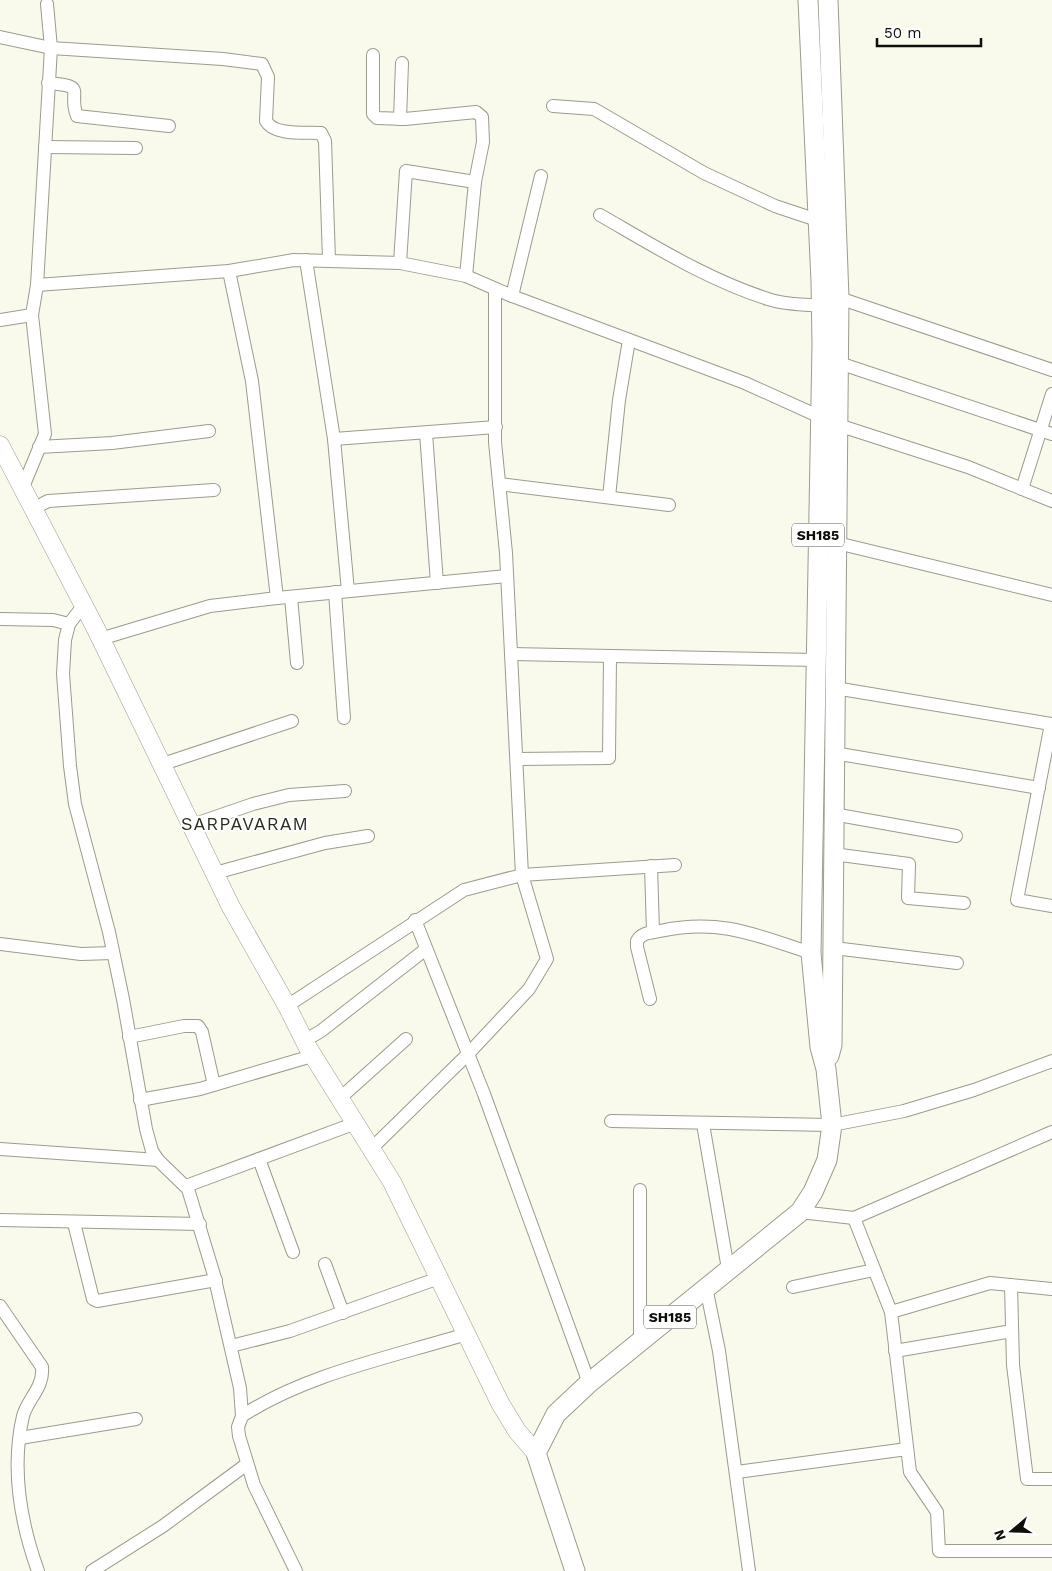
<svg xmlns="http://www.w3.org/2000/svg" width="1052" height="1571" viewBox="0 0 1052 1571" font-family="'Work Sans',sans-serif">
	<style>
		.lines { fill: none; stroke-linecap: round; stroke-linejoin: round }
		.minor-casing { stroke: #9b9b8e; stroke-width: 14 }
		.secondary-casing { stroke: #9b9b8e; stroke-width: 19 }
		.primary-casing { stroke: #9b9b8e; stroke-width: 21 }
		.minor { stroke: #fff; stroke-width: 12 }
		.secondary { stroke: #fff; stroke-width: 18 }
		.primary { stroke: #fff; stroke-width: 19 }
		.labels { text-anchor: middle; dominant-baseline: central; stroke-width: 4.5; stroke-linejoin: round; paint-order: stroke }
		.shield { fill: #fff; stroke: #565754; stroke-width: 1 }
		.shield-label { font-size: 14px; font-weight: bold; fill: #0e0f0a }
		.quarter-label { font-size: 18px; letter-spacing: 1px; fill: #2c2c21; stroke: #fff }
	</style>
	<rect width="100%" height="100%" fill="#f9faeb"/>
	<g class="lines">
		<!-- minor casing -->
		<g class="minor-casing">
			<g id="minor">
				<path d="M0 37 51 48 223 59 262 64 268 77 266 121C274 136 306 132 321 133L325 141 329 260"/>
				<polyline points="373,55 373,114 377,118 405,119 476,112 482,117 483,142 475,182"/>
				<path d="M48 83C89 86 67 91 77 116L169 126"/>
				<polyline points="553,106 594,109 704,173 775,206 817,220"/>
				<polyline points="400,119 402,63"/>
				<polyline points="45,147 136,148"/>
				<path d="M600 215C654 246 708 280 768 299 784 305 804 304 821 306"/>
				<polyline points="306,260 334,439 496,427"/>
				<polyline points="400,263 406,171 475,182 466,276"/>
				<polyline points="229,271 252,381 277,598 507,576"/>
				<polyline points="37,285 51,48 47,4"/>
				<polyline points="512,296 541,176"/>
				<polyline points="839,298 1052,370"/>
				<polyline points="0,320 32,315 37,285 229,271 294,260 400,263 466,276 512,296 745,383 838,425 968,467 1052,501"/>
				<polyline points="839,363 1052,434"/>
				<polyline points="426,433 437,583"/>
				<polyline points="334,439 348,591"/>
				<polyline points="39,447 112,443 209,431"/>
				<polyline points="499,484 669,505"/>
				<polyline points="23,487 45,434 32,315"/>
				<polyline points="1022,489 1052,394"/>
				<polyline points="609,497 619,400 629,340"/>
				<polyline points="33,509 48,501 214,490"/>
				<polyline points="837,543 1052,595"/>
				<polyline points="335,592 344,718"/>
				<polyline points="291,597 297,663"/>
				<polyline points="83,606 69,624 65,640 63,674 70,766 75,804 109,932 123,999 146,1129 152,1151 158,1160 188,1189 214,1275 240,1388 242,1416 238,1427 239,1436 254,1485 296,1571"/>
				<polyline points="0,619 53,620 69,624"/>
				<polyline points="100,639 210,606 277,598"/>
				<polyline points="511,654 817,660"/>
				<polyline points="835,688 1051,724 1017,900 1052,906"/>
				<polyline points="834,753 1039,788"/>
				<polyline points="517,759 609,758 610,656"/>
				<polyline points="163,764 292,721"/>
				<polyline points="833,814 956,836"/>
				<polyline points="192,825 253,804 289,795 345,791"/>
				<polyline points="833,854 909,864 908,898 964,903"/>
				<polyline points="651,866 653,932"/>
				<polyline points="215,873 325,843 368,836"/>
				<polyline points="415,920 484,1094 589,1383"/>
				<polyline points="0,944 81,954 113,953"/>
				<polyline points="834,948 957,963"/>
				<path d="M650 999 637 947V941C642 932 651 933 660 931 720 918 756 935 811 953"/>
				<polyline points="287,1006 464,890 522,875 675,865"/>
				<polyline points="129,1037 184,1026 198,1026 202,1032 214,1085"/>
				<polyline points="304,1041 321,1031 426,949"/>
				<polyline points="339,1099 406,1039"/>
				<polyline points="140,1100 200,1089 312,1056"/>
				<polyline points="611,1121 832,1125 904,1111 974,1090 1052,1061"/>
				<polyline points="703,1124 728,1269"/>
				<polyline points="372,1148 468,1054 529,989 547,959 522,875 506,553 495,442 495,289"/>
				<polyline points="0,1149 158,1160"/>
				<polyline points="259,1159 293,1252"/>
				<polyline points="186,1186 356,1123"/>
				<polyline points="640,1190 640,1341"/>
				<polyline points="800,1212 854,1218 1052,1132"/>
				<polyline points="854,1218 891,1312 990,1283 1052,1289"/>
				<polyline points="0,1220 200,1224"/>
				<polyline points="74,1223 93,1299 97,1301 216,1280"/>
				<polyline points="325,1264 343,1313"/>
				<polyline points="1011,1285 1013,1365 1027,1479 1052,1479"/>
				<polyline points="706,1287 719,1351 749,1571"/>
				<polyline points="793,1287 874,1270"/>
				<path d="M0 1306 42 1367C44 1388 28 1398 23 1416 11 1468 20 1521 38 1571"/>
				<polyline points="891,1312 910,1472 937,1512 939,1551 1052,1551"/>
				<polyline points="231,1346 290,1331 439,1278"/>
				<polyline points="895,1351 1012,1331"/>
				<path d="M242 1416C306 1374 392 1357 466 1334"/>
				<polyline points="20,1438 136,1419"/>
				<polyline points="737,1472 907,1449"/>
				<polyline points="92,1571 163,1526 247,1464"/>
			</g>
		</g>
		<!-- secondary casing -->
		<g class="secondary-casing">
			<polyline id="secondary" points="0,445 95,627 231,907 287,1006 307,1046 392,1182 500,1403 517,1431 536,1453"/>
		</g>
		<!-- primary casing -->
		<g class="primary-casing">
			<g id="primary">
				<polyline points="828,0 839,298 832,1045 829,1056"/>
				<polyline points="575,1571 536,1453 556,1414 589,1383 800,1212 813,1192 827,1160 832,1125 826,1069 820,1047 811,953 822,345 821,281 808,0"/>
			</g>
		</g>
		<!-- minor -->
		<use href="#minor" class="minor"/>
		<!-- secondary -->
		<use href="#secondary" class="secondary"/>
		<!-- primary -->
		<use href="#primary" class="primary"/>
	</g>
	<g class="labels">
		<!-- shield labels -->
		<g class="shield">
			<rect x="792" y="523.5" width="52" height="23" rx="4"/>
			<rect x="644" y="1305.5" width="52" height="23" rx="4"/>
		</g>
		<g class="shield-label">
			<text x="818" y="535">SH185</text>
			<text x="670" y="1317">SH185</text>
		</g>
		<!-- quarter labels -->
		<g class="quarter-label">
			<text x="245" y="823">SARPAVARAM</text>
		</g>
	</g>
	<!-- north arrow -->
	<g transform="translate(1012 1531) rotate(251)" stroke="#ffffff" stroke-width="4" paint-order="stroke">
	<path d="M0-4L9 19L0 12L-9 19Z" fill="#0e0f0a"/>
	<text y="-8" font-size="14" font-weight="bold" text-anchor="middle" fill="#0e0f0a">N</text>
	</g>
	<!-- scale -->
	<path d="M877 38v8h104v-8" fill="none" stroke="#0e0f0a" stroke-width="2.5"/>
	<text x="884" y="38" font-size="15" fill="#0e0f0a" stroke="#ffffff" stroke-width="4" paint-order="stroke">50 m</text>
</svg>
